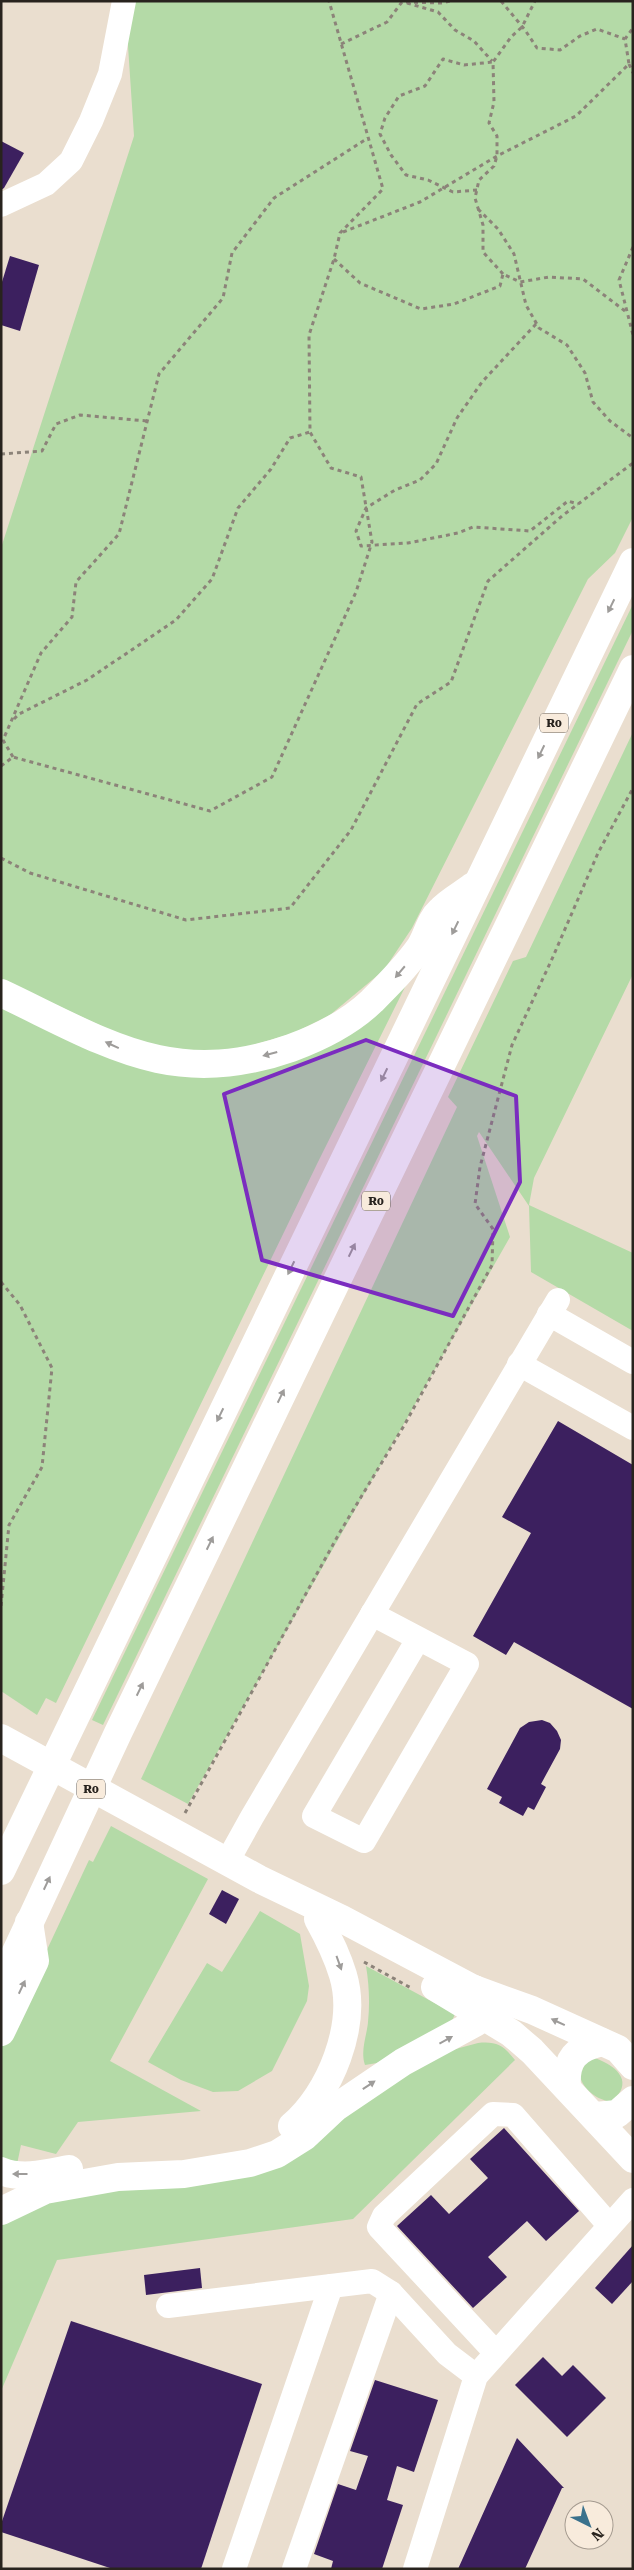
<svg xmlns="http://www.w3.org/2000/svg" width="634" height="2570" viewBox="0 0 634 2570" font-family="'Roboto Serif',serif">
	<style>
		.green { fill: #b4daa7 }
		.building { fill: #3c205f }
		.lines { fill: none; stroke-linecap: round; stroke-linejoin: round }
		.path { stroke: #8c8379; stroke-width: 3; stroke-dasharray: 4 4; stroke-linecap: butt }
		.minor { stroke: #fff; stroke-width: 24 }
		.major { stroke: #fff; stroke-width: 28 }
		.highway { stroke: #fff; stroke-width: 28 }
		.oneway { fill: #9e9c9a }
		.marked { fill: #7b2cbf; fill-opacity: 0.2; stroke: #7b2cbf; stroke-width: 4; stroke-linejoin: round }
		.labels { text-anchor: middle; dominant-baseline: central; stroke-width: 5; stroke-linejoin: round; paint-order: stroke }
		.shield { fill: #f8ebdc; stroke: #665f57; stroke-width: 1 }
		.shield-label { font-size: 12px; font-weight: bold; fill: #28231e }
	</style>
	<rect width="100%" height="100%" fill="#eadecf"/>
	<!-- green -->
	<g class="green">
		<polygon points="125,1 633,1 633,517 615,553 588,579 412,928 384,970 330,1015 294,1033 236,1050 185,1051 131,1040 1,979 1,548 134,136"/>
		<polygon points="633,604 633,630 103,1725 92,1720"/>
		<polygon points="633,732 633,974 534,1178 529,1205 633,1253 633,1331 531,1272 529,1206 479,1132 477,1136 510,1237 188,1804 141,1779 457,1107 448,1097 513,961 526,957"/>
		<polygon points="411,975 317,1164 56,1703 46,1698 37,1715 1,1691 1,1007 220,1075"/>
		<polygon points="111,1826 208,1879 110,2061 201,2111 78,2122 56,2154 21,2145 16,2169 1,2164 1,2048 89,1860 93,1862"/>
		<polygon points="260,1911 300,1934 309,1986 307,2001 272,2071 238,2091 213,2092 181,2080 148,2062 207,1963 222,1972"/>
		<path d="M366 1966 455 2014 452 2021 377 2063 365 2065C360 2051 367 2035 368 2022 370 2003 369 1984 366 1966Z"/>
		<path d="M478 2043C497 2041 504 2046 515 2060L353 2219 57 2260 1 2391V2222L58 2197 220 2179 452 2050Z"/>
		<path d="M595 2058C619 2067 634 2083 611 2102 593 2099 577 2084 579 2066Z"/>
	</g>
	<!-- building -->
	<g class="building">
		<polygon points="1,141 24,153 4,188 1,190"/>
		<polygon points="10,256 39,265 20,331 1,325 1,285"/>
		<polygon points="558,1421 633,1465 633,1709 514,1642 506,1655 473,1636 531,1533 502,1517"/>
		<polygon points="542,1720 550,1723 557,1731 561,1740 560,1749 541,1784 546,1787 534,1810 528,1807 523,1816 499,1803 502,1797 487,1789 520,1728 529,1722"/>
		<polygon points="222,1890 239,1899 226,1924 209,1914"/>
		<polygon points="504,2128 579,2211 546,2241 527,2221 488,2257 507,2277 473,2308 397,2226 431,2195 449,2214 488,2178 470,2159"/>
		<polygon points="633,2245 633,2281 612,2304 595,2288"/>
		<polygon points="200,2268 202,2288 146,2295 144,2275"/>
		<polygon points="71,2321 262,2384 201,2569 113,2569 1,2532 1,2524"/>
		<polygon points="543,2357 562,2376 573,2365 606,2398 567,2437 515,2385"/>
		<polygon points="375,2380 438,2400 414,2472 397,2466 387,2500 403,2505 382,2569 331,2569 333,2561 314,2554 338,2484 356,2490 368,2456 350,2451"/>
		<polygon points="517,2438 564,2488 562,2488 525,2569 458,2569"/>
	</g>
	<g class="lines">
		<!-- path -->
		<g class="path">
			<polyline points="501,1 525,30 537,48 560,50 580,36 597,29 625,39"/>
			<polyline points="407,3 438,12 455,30 474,41 492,61"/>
			<polyline points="341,44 387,22 402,2 442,3 450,1"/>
			<polyline points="629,64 633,73"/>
			<polyline points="477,190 453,192 428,180 406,175 391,155 380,134 385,118 399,96 425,86 443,59 464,65 493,62"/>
			<polyline points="478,209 498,229 514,254 526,305 539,328 567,345 585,373 593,402 610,421 633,438"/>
			<polyline points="343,232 420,202 497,156 576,116 629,64 625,39 633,28"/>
			<polyline points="633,247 619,280 633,335"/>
			<polyline points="334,259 360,283 421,309 454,304 500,286 503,274 520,282 549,277 583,279 625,311"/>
			<polyline points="503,274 483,252 483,225 475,198 479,180 494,166 497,156 497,136 489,123 494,102 493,62 511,37 522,27 535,1"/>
			<polyline points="536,324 482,382 457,418 436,464 420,480 395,490 366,508 356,531 361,546 408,543 458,533 473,527 530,531 568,501 578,504"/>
			<polyline points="1,454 42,451 56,424 80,415 147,421"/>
			<polyline points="14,719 19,714 87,680 176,620 212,579 238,508 271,469 290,438 310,432"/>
			<polyline points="13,757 3,740 41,653 72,617 76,582 119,534 159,374 223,298 232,253 274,198 368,138"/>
			<polyline points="1,766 13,757 210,811 272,777 356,592 372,542 361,477 331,468 310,432 309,335 334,259 340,233 383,189 329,1"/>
			<polyline points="1,858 30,873 186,920 290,908 351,830 417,704 451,682 488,581 562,516 633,463"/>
			<polyline points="1,1282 20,1305 52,1368 42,1467 9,1525 1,1606"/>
			<polyline points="185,1813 340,1532 405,1424 492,1265 493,1229 475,1204 480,1167 512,1045 552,959 598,853 633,788"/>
			<polyline points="364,1962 411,1988"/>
		</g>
		<!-- minor -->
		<g class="minor">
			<polyline points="1,205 46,184 71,161 91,121 110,74 124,1"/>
			<polyline points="549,1314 633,1362"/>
			<polyline points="519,1364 633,1428"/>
			<polyline points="372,1614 467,1664 364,1841 314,1816 418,1639"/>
			<polyline points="227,1862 252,1817 558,1300"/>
			<polyline points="168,2306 372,2281 391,2293 447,2354 476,2376"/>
			<polyline points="496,2353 379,2227 384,2216 493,2114 513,2115 609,2225"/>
			<polyline points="234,2569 331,2286"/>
			<polyline points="294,2569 391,2293"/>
			<polyline points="415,2569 476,2376 633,2200"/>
		</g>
		<!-- major -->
		<g class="major">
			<polyline points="1,1738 259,1879 342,1919 474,1989 532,2010 618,2049 633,2066"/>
			<polyline points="435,1987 511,2033 532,2051 633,2159"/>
			<path d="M567 2087C565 2059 576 2048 602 2042"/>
			<polyline points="595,2116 617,2114 633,2100"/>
		</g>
		<!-- highway -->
		<g class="highway">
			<path d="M1 993C105 1042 172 1090 291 1048 321 1037 349 1023 372 1001 389 984 406 967 420 947 427 936 430 920 440 911 449 901 463 894 473 886"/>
			<polyline points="1,1871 633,562"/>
			<polyline points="1,1984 118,1733 633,669"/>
			<polyline points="1,2032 35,1961 29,1922"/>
			<path d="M292 2126C330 2094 358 2025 343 1975 337 1955 328 1937 318 1919"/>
			<path d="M1 2171C22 2180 48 2173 69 2169"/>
			<polyline points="1,2211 45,2190 118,2177 184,2174 250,2163 277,2154 304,2137 335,2108 403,2062 475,2023 483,2017 483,2006 474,1989"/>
		</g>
	</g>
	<!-- one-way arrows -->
	<defs><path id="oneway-solid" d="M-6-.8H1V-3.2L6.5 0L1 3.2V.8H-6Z" transform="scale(1.25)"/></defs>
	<g class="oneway">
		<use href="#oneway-solid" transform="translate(611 606) rotate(116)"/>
		<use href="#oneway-solid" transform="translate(541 752) rotate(116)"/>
		<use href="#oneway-solid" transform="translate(455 928) rotate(116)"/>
		<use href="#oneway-solid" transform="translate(400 972) rotate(130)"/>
		<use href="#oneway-solid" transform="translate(112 1045) rotate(-155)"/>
		<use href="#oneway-solid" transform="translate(270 1054) rotate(165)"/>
		<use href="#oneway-solid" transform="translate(384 1075) rotate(116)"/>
		<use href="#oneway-solid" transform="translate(352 1250) rotate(-64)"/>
		<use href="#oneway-solid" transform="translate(291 1268) rotate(116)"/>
		<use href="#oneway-solid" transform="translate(281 1396) rotate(-64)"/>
		<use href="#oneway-solid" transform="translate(220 1415) rotate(116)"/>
		<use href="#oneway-solid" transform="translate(210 1543) rotate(-64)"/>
		<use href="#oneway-solid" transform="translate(140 1689) rotate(-64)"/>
		<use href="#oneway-solid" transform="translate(47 1883) rotate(-65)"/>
		<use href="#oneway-solid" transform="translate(339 1963) rotate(70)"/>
		<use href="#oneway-solid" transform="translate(22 1987) rotate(-65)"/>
		<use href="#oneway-solid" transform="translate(558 2022) rotate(-155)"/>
		<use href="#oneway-solid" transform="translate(446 2040) rotate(-29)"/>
		<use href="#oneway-solid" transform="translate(369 2085) rotate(-34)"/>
		<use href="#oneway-solid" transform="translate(20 2174) rotate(180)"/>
	</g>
	<!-- marked area -->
	<path class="marked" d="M366 1040 516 1096 520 1182 453 1316 262 1260 224 1094Z"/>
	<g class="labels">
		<!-- shield labels -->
		<g class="shield">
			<rect x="540" y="713.5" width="28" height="19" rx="4"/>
			<rect x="362" y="1191.5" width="28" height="19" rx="4"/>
			<rect x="77" y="1779.5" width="28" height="19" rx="4"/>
		</g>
		<g class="shield-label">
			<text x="554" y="723">R0</text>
			<text x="376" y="1201">R0</text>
			<text x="91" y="1789">R0</text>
		</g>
	</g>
	<!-- border -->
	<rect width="634" height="2570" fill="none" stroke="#28231e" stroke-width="5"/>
	<!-- north arrow -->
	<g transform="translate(589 2525) rotate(138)"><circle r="24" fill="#f8ebdc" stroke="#a59b90"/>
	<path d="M0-4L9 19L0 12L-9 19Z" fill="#3a718c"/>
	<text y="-8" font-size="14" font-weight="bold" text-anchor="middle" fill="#28231e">N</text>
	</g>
</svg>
